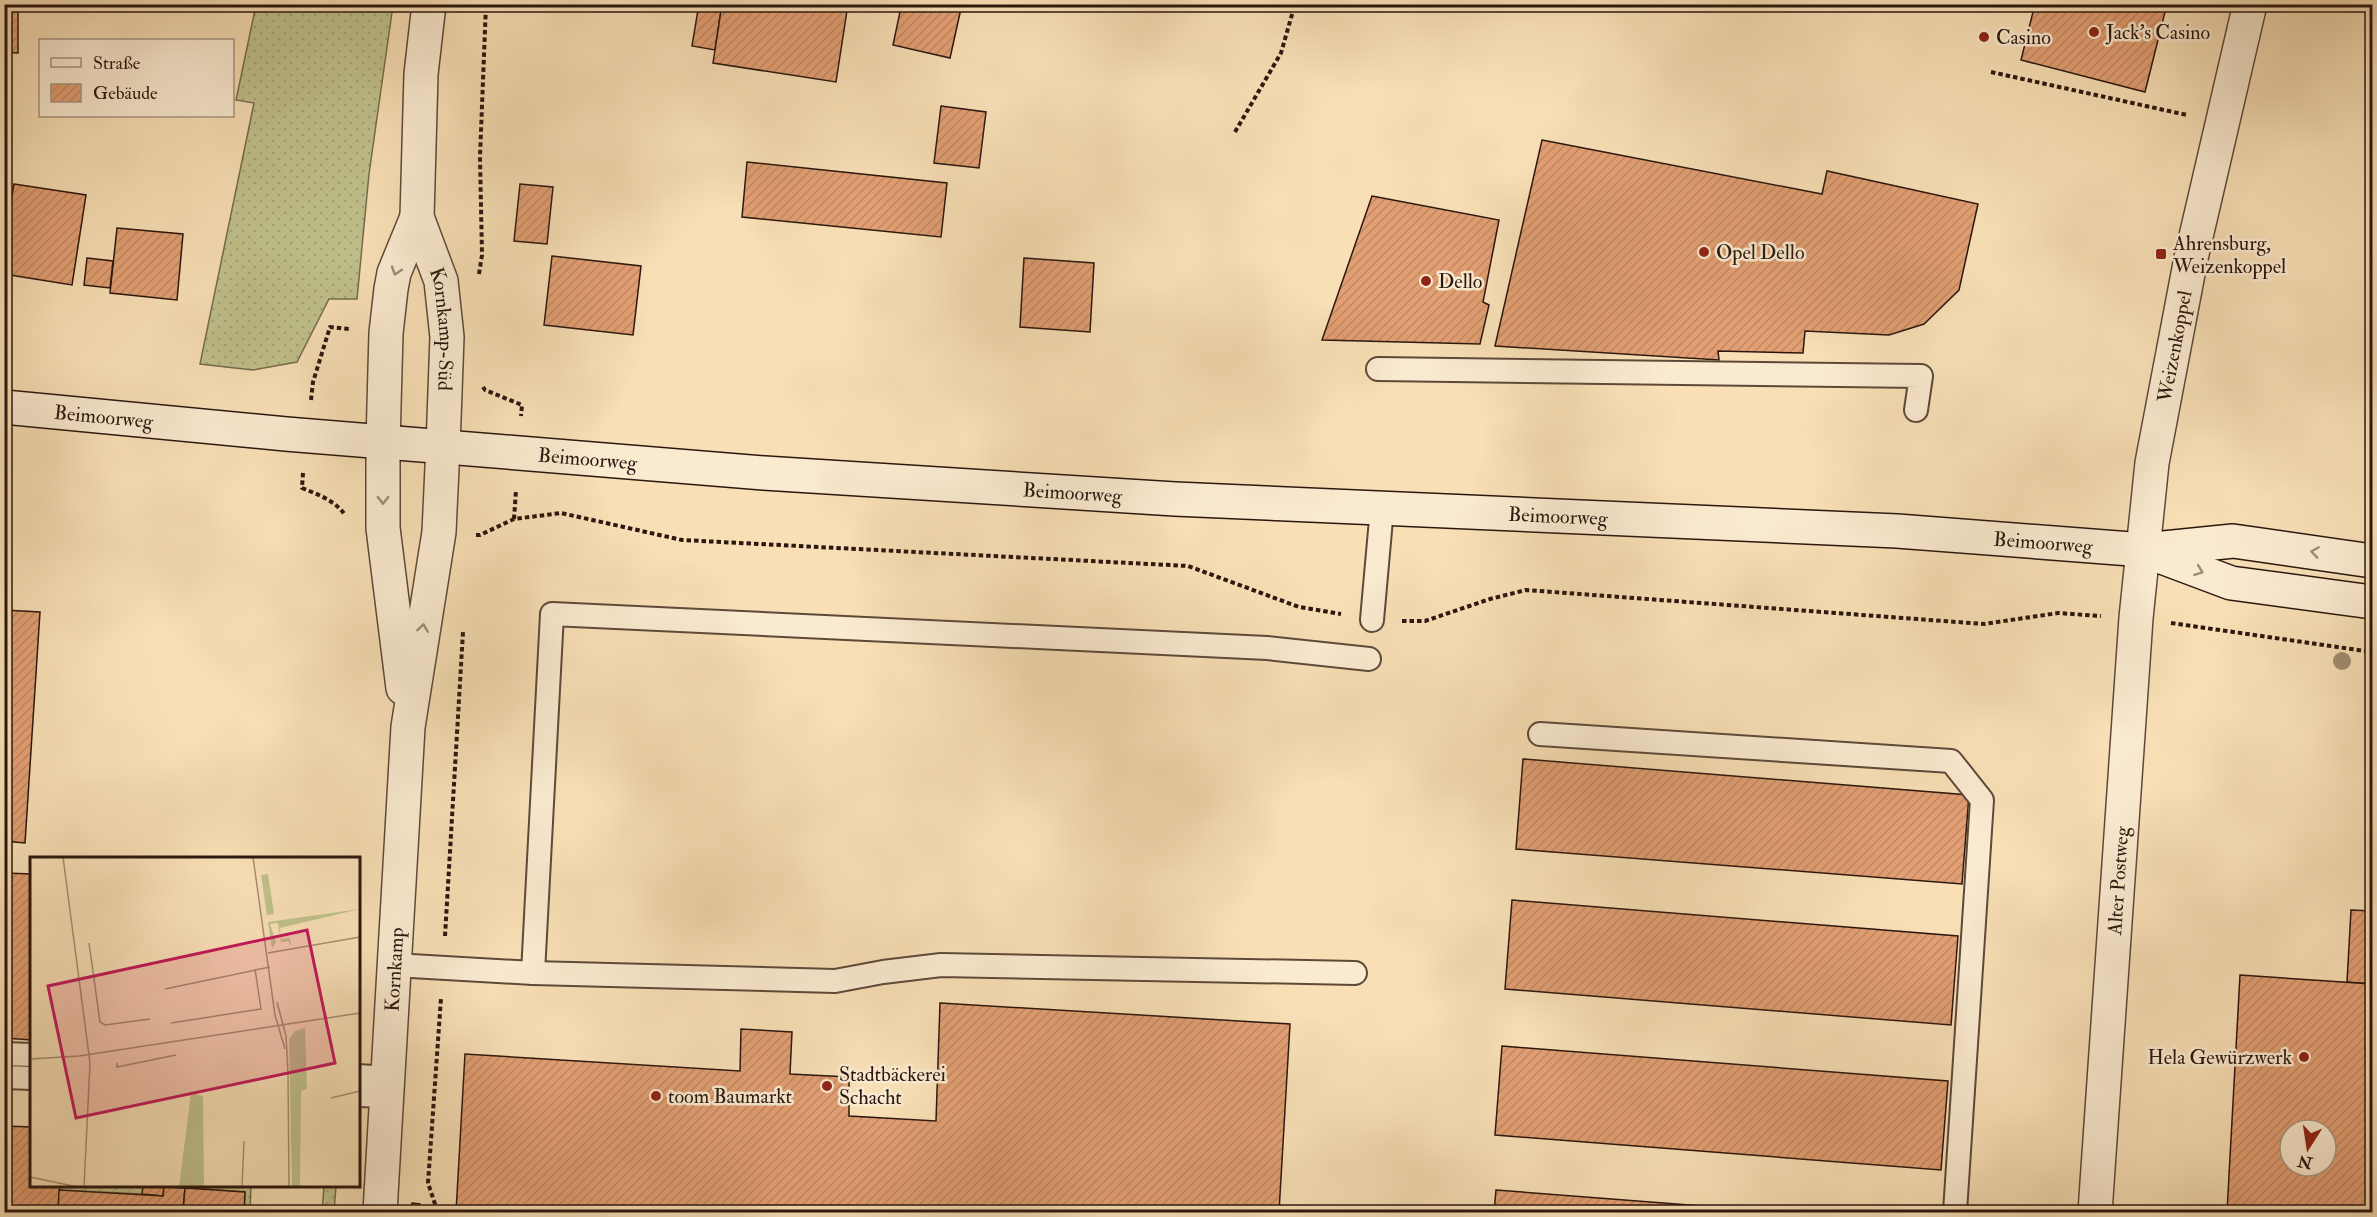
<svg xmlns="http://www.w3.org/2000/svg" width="2377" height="1217" viewBox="0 0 2377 1217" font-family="'IM FELL Double Pica',serif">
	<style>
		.grass { fill: url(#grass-dots); stroke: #766c4e; stroke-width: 1.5 }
		.garden { fill: url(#garden-furrows); stroke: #766c4e; stroke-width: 1.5 }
		.building { fill: url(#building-hatch); stroke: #2b170f; stroke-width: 1.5; fill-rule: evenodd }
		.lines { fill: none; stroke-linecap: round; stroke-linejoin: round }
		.service-casing { stroke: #5e4939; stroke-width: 26 }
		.minor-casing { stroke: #5e4939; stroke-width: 36 }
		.tertiary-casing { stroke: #5e4939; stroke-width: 36 }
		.secondary-casing { stroke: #2b170f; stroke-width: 36 }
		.path { stroke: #2b170f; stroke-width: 4; stroke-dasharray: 4.5 3; stroke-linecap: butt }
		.service { stroke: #faead0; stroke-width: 22 }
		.minor { stroke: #faead0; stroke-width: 33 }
		.tertiary { stroke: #faead0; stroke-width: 33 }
		.secondary { stroke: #faead0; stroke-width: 33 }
		.tree { fill: #a08d6e }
		.oneway { stroke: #9d8b79 }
		.poi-dot { fill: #8f2418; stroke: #faead0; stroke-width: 2 }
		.labels { text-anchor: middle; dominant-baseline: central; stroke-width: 5; stroke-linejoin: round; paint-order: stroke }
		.poi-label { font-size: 20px; fill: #2b170f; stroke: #faead0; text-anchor: start }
		.street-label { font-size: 20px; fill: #2b170f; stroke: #faead0 }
		.inset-road { fill: none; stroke: #a68f73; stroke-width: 1.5 }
		.view { fill: #c2185b; fill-opacity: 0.15; stroke: #c2185b; stroke-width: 3 }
		.inset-edge { fill: none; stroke: #2b170f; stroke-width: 3 }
	</style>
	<defs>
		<pattern id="grass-dots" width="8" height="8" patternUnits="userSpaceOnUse" patternTransform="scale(1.5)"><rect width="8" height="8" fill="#c0c18c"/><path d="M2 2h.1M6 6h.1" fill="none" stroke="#a5a578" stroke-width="1.8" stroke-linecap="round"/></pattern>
		<pattern id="garden-furrows" width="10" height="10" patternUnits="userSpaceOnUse" patternTransform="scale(1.5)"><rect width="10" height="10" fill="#c0c18c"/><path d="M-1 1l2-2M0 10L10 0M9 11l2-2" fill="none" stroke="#a5a578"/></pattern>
		<pattern id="building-hatch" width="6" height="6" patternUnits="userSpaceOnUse" patternTransform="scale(1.5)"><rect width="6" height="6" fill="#e29f73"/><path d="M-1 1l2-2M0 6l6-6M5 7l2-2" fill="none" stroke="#c28862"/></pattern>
	</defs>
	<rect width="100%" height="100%" fill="#f8dfb6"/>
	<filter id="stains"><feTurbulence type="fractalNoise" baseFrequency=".00333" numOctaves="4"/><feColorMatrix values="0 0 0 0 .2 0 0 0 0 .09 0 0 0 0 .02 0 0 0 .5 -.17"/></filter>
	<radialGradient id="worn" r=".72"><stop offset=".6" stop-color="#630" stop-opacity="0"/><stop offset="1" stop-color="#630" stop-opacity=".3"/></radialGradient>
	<!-- grass -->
	<g class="grass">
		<polygon points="256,5 393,5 369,174 357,299 329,299 297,362 253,370 200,364 254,103 236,100"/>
		<polygon points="164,1186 251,1186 250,1212 244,1212 245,1192"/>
		<polygon points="324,1186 336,1186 334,1212 322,1212"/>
	</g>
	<!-- garden -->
	<polygon class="garden" points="60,1186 143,1186 142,1194 59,1190"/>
	<!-- building -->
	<g class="building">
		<polygon points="4,4 18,4 18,53 4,52"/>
		<polygon points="699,4 722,4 715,50 692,46"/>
		<polygon points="722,4 848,4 836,82 713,63"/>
		<polygon points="923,4 962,4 950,58 893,45 901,7 922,11"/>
		<polygon points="2035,4 2167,4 2145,92 2021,60"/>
		<polygon points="941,106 986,112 979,168 934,163"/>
		<polygon points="1542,140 1822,194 1827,171 1978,204 1959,290 1924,324 1889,335 1805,331 1803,353 1718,351 1719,360 1495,346"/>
		<polygon points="747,162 947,183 941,237 742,217"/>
		<polygon points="14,184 86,195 72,285 4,274 4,242"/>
		<polygon points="520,184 553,187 547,244 514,241"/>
		<polygon points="1372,196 1499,220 1483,302 1489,305 1480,344 1322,340"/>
		<polygon points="117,228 183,234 177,300 110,293"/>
		<polygon points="552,256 641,266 633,335 544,325"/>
		<polygon points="87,258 113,261 110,288 84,285"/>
		<polygon points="1024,258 1094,263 1090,332 1020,327"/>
		<polygon points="4,610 40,612 25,843 4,841"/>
		<polygon points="1523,759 1969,795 1962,884 1516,849"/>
		<polygon points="4,873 32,874 32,1040 4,1038"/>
		<polygon points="1512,900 1958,936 1951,1025 1505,989"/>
		<polygon points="2351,910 2372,911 2372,984 2347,982"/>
		<path d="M2240 975 2372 984V1212H2227ZM2290 1130H2326V1166H2290Z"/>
		<polygon points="940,1003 1290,1024 1279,1212 456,1212 465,1054 740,1071 741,1029 792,1032 790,1074 849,1077 849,1116 936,1121"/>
		<polygon points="1502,1046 1948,1081 1941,1170 1495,1135"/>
		<polygon points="4,1126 32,1127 32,1186 60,1186 58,1212 4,1212"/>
		<polygon points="143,1186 164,1187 163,1196 142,1194"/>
		<polygon points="164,1187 185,1188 183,1212 58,1212 59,1190 163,1196"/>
		<polygon points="185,1188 245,1192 244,1212 183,1212"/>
		<polygon points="1496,1190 1780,1212 1494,1212"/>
		<polygon points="412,1203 420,1204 419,1212 411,1212"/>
	</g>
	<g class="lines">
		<!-- service casing -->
		<g class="service-casing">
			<g id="service">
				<polyline points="1378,369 1921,376 1916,410"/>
				<polyline points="1372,620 1382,508"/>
				<polyline points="1540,734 1951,761 1982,800 1955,1212"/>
				<polyline points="394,965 533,973 835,981 883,972 941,965 1355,973"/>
				<polyline points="533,973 552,614 1267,648 1369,659"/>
				<polyline points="4,1054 32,1055"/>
				<polyline points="358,1076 388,1078"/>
				<polyline points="4,1077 32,1078"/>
				<polyline points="358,1095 387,1096"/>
			</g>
		</g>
		<!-- minor casing -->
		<g class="minor-casing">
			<g id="minor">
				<polyline points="383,442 383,528 403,688"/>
				<path id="s1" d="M380 1212 408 727 439 532 443 446"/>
				<path id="s2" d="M2095 1212 2136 618 2152 463 2191 258 2250 4"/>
			</g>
		</g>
		<!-- tertiary casing -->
		<g class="tertiary-casing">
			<g id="tertiary">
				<path id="s3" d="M429 4 421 74 417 217 441 281 447 337 443 446"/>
				<polyline points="383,442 386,333 391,289 394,273 417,217"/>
			</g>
		</g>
		<!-- secondary casing -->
		<g class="secondary-casing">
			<g id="secondary">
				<path id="s4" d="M4 407 286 434 764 473 1175 499 1897 531 2144 550 2233 541 2372 561"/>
				<polyline points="2151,553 2231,583 2372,602"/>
			</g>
		</g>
		<!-- path -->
		<g class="path">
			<polyline points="1991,72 2187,115"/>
			<polyline points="1235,132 1281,53 1295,4"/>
			<polyline points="479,274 482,255 480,157 486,4"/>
			<polyline points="483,387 485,390 522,405 521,416"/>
			<polyline points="311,400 313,382 330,327 349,329"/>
			<path d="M303 473 302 488C317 494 336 501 345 515"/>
			<polyline points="514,519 516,490"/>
			<polyline points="476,535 480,535 514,519 561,513 682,540 1188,566 1299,607 1341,614"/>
			<polyline points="1402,621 1425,621 1490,599 1526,590 1984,624 2058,613 2101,616"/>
			<polyline points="2171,623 2372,652"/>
			<polyline points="445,936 463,632"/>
			<polyline points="435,1212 435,1204 428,1183 441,998"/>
		</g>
		<!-- service -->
		<use href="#service" class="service"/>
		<!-- minor -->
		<use href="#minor" class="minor"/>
		<!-- tertiary -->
		<use href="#tertiary" class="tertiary"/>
		<!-- secondary -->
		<use href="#secondary" class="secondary"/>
	</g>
	<!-- trees -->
	<circle class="tree" cx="2342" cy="661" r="9"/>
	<!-- one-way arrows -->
	<defs><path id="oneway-chevron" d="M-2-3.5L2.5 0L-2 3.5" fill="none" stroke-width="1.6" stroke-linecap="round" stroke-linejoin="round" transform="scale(1.5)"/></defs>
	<g class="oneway">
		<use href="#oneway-chevron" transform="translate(396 271) rotate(108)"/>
		<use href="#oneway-chevron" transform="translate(383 500) rotate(90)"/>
		<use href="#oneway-chevron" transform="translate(2315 552) rotate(-172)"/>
		<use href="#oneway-chevron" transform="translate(2199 571) rotate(21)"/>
		<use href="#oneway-chevron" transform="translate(423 628) rotate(-81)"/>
	</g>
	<!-- markers -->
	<g class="poi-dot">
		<circle cx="2094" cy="32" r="6"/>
		<circle cx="1984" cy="37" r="6"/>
		<circle cx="1704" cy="252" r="6"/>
		<rect x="2155" y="248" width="12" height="12" rx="3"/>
		<circle cx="1426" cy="281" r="6"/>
		<circle cx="2304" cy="1057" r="6"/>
		<circle cx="827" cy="1086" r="6"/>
		<circle cx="656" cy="1096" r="6"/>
	</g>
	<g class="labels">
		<!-- poi labels -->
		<g class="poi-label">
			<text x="2106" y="32">Jack's Casino</text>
			<text x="1996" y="37">Casino</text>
			<text x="2173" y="243">Ahrensburg,<tspan x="2173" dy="23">Weizenkoppel</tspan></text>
			<text x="1716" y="252">Opel Dello</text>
			<text x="1438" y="281">Dello</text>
			<text x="2292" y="1057" text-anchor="end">Hela Gewürzwerk</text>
			<text x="839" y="1074">Stadtbäckerei<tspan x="839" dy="23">Schacht</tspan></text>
			<text x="668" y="1096">toom Baumarkt</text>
		</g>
		<!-- street labels -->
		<g class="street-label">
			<text stroke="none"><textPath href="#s3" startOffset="330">Kornkamp-Süd</textPath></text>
			<text stroke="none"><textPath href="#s2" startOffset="870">Weizenkoppel</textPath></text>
			<text stroke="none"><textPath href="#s4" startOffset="100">Beimoorweg</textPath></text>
			<text stroke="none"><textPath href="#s4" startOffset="586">Beimoorweg</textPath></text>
			<text stroke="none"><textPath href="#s4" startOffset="1072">Beimoorweg</textPath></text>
			<text stroke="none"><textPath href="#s4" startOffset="1558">Beimoorweg</textPath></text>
			<text stroke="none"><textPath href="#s4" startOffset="2044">Beimoorweg</textPath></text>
			<text stroke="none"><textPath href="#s2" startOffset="332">Alter Postweg</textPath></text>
			<text stroke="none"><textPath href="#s1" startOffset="243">Kornkamp</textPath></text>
		</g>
	</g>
	<!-- overview -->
	<g transform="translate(30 857)">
		<rect width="330" height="330" fill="#f8dfb6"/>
		<path d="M238 17 244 57 237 58 231 18ZM330 52 250 71 251 82 260 81 261 89 258 84 251 85 248 66 240 67 246 85 242 92 238 65ZM275 171 277 232 271 234 270 330H262L259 182 265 174ZM161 236 173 239 174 330H149Z" fill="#c0c18c"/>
		<path class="inset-road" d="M33 0 60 206 54 330M223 0 245 158 255 192M59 86 70 165 75 168 120 162M238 96 330 80M135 132 240 110M247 145 256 179 258 215 259 330M141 166 231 152 225 112M0 202 49 199 330 156M87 206V210L146 198M301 241 330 234M0 320 48 330M212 330 214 284"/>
		<path class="view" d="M277 73 305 206 46 261 18 129Z"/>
		<rect width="330" height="330" class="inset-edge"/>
	</g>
	<!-- margin -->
	<rect width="2377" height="1217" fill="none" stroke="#f8dfb6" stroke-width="24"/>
	<rect x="6" y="6" width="2365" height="1205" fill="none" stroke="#2b170f" stroke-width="3"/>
	<rect x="12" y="12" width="2353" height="1193" fill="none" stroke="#2b170f" stroke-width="1.5"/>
	<!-- legend -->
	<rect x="39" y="39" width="195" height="78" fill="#faead0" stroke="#a79683" stroke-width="1.5"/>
	<rect x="51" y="58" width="30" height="9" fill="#faead0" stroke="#a79683" stroke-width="1.5"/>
	<text x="93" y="69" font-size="18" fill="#2b170f">Straße</text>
	<rect x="51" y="84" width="30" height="18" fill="url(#building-hatch)" stroke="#a79683" stroke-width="1.5"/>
	<text x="93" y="99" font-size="18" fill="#2b170f">Gebäude</text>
	<!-- north arrow -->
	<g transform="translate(2308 1148) rotate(192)"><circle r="28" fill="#faead0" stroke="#a79683" stroke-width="1.5"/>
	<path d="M0-4.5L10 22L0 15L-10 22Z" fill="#8f2418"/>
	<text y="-9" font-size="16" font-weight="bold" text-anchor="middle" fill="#2b170f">N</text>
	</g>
	<rect width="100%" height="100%" filter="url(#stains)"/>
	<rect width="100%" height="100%" fill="url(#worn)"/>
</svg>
